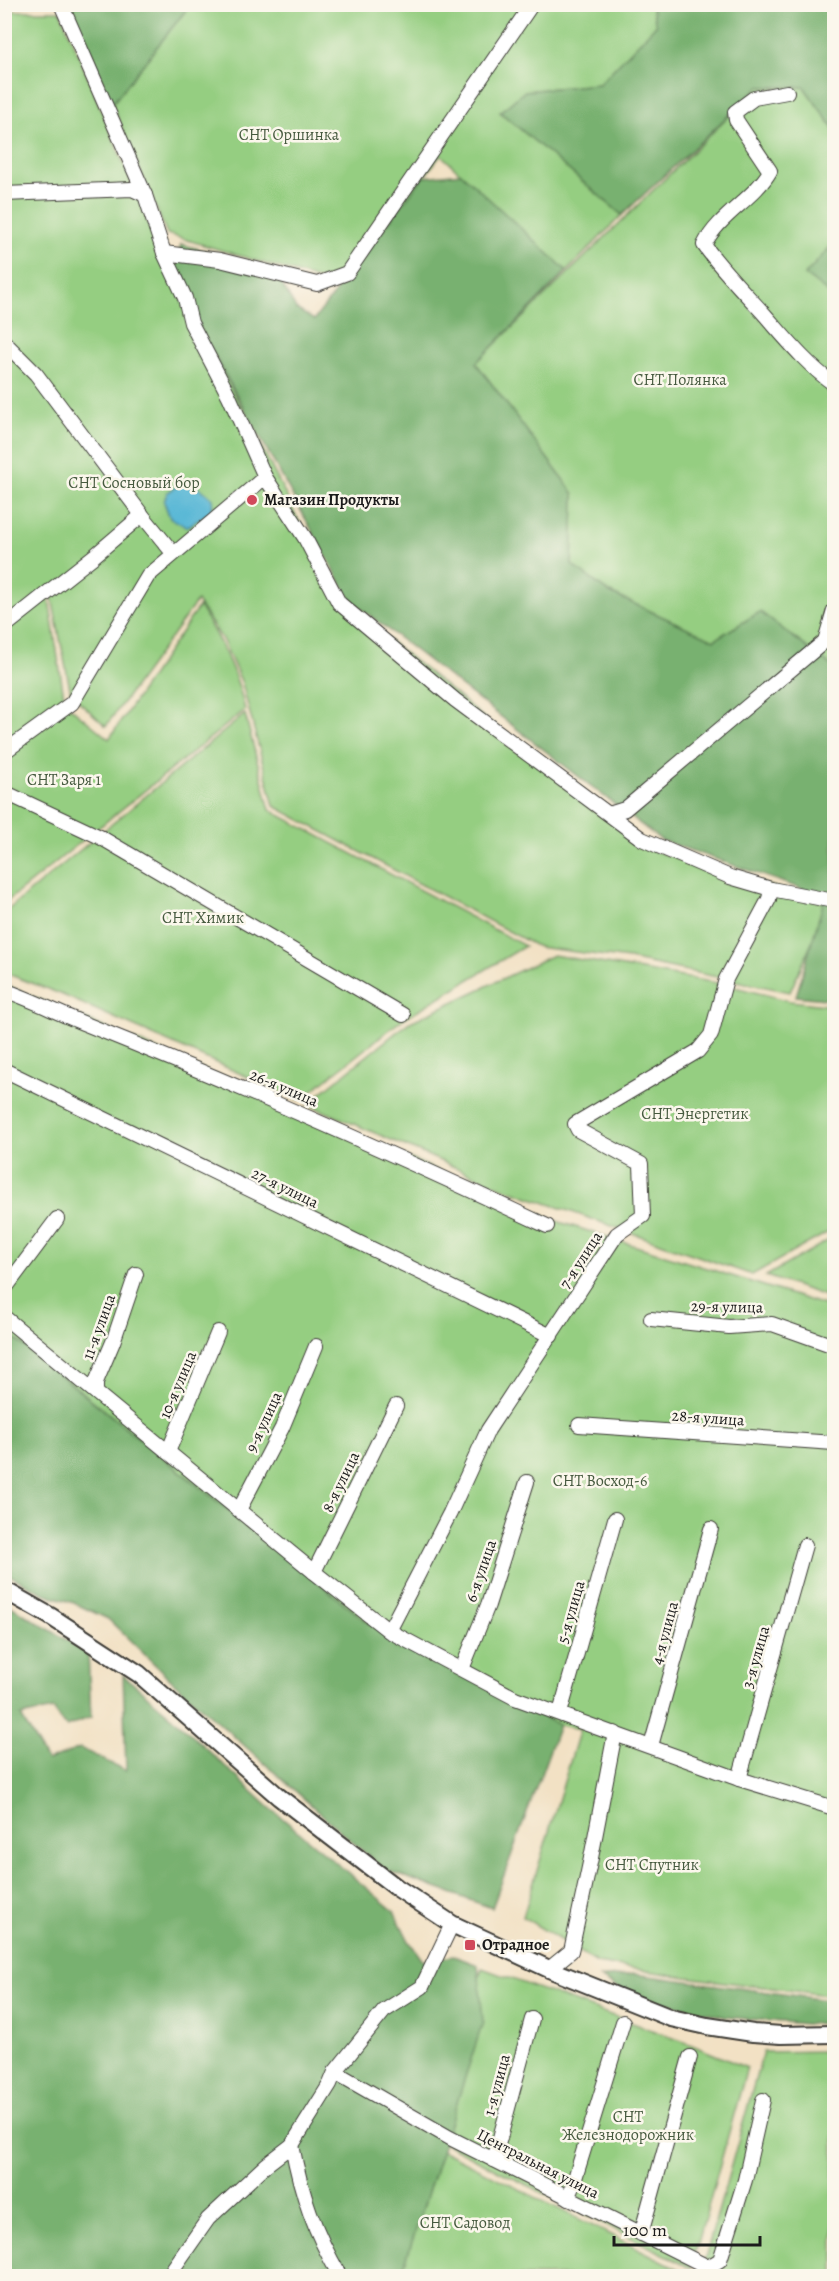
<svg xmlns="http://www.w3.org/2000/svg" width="839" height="2281" viewBox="0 0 839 2281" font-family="Alegreya,serif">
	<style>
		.green { fill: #95ce81; stroke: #58754e; stroke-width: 1.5 }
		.forest { fill: #78b16f; stroke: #4a6646; stroke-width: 1.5 }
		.water { fill: #58b7d6; stroke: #3a6a79; stroke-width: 1.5 }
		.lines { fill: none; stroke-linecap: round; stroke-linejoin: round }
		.minor-casing { stroke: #3c3a35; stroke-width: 16 }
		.major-casing { stroke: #3c3a35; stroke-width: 20 }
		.minor { stroke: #fff; stroke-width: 14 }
		.major { stroke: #fff; stroke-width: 16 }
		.poi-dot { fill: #d1495b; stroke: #fbf7ec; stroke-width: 2 }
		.labels { text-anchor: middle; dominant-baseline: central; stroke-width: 5; stroke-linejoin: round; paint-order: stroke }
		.park-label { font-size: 16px; fill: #465a3f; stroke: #fbf7ec }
		.poi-label { font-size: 16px; font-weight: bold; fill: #1c1c1c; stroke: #fbf7ec; text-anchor: start }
		.street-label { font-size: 16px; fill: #1c1c1c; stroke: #fbf7ec }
	</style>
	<rect width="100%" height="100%" fill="#fbf7ec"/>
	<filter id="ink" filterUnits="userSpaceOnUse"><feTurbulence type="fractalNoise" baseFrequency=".0167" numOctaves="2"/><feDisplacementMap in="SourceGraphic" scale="12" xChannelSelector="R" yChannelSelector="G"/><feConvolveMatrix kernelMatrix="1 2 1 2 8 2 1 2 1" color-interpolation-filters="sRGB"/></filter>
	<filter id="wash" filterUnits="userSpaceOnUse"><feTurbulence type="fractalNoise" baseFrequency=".008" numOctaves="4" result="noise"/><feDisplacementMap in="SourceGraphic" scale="24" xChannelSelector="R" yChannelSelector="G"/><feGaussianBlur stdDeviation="1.35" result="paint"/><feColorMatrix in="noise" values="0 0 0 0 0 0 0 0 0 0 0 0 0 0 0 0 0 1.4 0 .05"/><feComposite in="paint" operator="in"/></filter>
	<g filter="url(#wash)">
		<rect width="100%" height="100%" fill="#f2e1c4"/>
		<!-- green -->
		<g class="green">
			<polygon points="651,4 657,25 599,84 525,91 500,112 622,215 567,271 441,155 340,286 167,234 112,104 190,5"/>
			<polygon points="5,11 60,11 154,237 339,599 642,847 829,904 790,992 629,959 538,947 274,806 242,683 222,639 197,601 106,726 71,694 50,588 5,625"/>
			<polygon points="759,87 804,87 834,129 834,243 805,275 834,297 834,668 760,612 714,640 610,593 572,565 574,494 476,363"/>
			<path d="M48 593 65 703 109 739 199 606C219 639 237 671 245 710L5 903V629Z"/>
			<polygon points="245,714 270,810 525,946 403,1019 300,1100 58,993 5,973 4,913"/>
			<polygon points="553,955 723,984 790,1001 834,1006 834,1229 752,1275 506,1189 307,1104 408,1023"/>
			<polygon points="4,984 553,1220 834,1308 834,1996 686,1977 597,1963 523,1917 580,1729 559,1725 369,1623 5,1330"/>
			<polygon points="834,1237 834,1299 766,1276"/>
			<polygon points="482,1968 687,2043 747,2068 691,2268 436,2139"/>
			<polygon points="834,2051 834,2276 700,2276 763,2052"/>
			<polygon points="433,2146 691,2275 690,2276 393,2276"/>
		</g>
		<!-- forest -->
		<g class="forest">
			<polygon points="69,5 190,5 112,104"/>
			<polygon points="651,5 834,5 834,129 804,87 759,87 622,215 500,112 525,91 599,84 656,25"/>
			<polygon points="461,173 567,271 476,363 574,494 572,565 610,593 714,640 760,612 834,668 834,1000 796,996 825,897 661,840 351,601 195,320 174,269 181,244 273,269 296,309 314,320 423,177"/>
			<polygon points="834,243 834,297 805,275"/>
			<polygon points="4,1330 369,1623 559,1725 492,1908 383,1869 174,1683 108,1619 74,1603 43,1593 5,1573"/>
			<polygon points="4,1602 88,1653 91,1717 66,1727 53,1709 21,1716 47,1761 80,1748 126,1771 123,1675 169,1714 269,1807 394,1911 409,1941 423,1961 454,1956 478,1965 483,2022 401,2276 5,2276"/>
			<polygon points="634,1974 834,2001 834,2023 806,2024 725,2017 628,1994 600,1978"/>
		</g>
		<!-- water -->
		<polygon class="water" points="180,484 200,488 213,499 212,511 187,527 170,518 164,502 167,493"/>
	</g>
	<g filter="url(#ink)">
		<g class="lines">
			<!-- minor casing -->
			<g class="minor-casing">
				<g id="minor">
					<polyline points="61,4 145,195 164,253 185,298 191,323 229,396 265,477 305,538 339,603 455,700 642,839 730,877 771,889 834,901"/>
					<path d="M787 92 754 98 735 112 736 120 770 171C754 199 719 215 704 245 722 270 744 292 765 315 786 339 808 366 834 384"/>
					<polyline points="4,194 132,189 145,195"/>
					<polyline points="164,253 220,260 317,284 347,273 532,4"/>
					<polyline points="4,342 36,374 142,515"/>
					<polyline points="4,627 94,556 142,515 173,553"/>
					<polyline points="4,752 72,703 148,576 265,477"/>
					<polyline points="4,792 100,837 403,1015"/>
					<polyline points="609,814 625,809 825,641 834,610"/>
					<path d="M4 990C33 1000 60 1014 88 1025 243 1087 396 1155 547 1226"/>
					<polyline points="4,1070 551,1336"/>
					<polyline points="4,1290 57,1219"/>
					<polyline points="4,1317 314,1572 389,1631 515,1698 739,1779 834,1808"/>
					<polyline points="651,1319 729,1327 772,1324 834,1346"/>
					<polyline points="96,1392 96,1382 113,1342 136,1274"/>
					<polyline points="579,1425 834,1443"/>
					<polyline points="168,1452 218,1332"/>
					<polyline points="239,1510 282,1428 316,1346"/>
					<polyline points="314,1572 396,1406"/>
					<polyline points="389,1631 450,1513 488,1430 617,1234 643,1216 641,1164 578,1130 575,1124 698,1051 711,1035 726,979 769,899 771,889"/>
					<polyline points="462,1669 488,1605 527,1482"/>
					<polyline points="560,1713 615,1519"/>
					<polyline points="651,1746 711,1529"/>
					<polyline points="739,1779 805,1545"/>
					<polyline points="549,1969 571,1951 591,1858 615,1733"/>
					<polyline points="335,2072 450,2138 708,2267 720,2260 745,2180 763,2100"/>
					<path d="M292 2145C301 2194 315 2233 340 2276"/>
					<polyline points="494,2160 532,2019"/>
					<polyline points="569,2198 623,2022"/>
					<polyline points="641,2234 690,2057"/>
					<polyline points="168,2276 208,2219 266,2165 292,2145 330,2084 335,2072 384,2011 422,1987 452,1924"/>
				</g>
			</g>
			<!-- major casing -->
			<g class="major-casing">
				<polyline id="major" points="4,1590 50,1616 139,1674 279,1797 396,1887 452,1924 549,1969 671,2018 707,2026 753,2033 781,2035 834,2034"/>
			</g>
			<!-- minor -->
			<use href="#minor" class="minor"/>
			<!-- major -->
			<use href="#major" class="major"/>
		</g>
	</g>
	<!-- markers -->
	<g class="poi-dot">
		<circle cx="252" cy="500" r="6"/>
		<rect x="464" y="1939" width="12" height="12" rx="3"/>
	</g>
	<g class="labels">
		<!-- park labels -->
		<g class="park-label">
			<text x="289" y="135">СНТ Оршинка</text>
			<text x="680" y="380">СНТ Полянка</text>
			<text x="134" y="483">СНТ Сосновый бор</text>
			<text x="64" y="780">СНТ Заря 1</text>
			<text x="203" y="918">СНТ Химик</text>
			<text x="695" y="1114">СНТ Энергетик</text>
			<text x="600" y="1481">СНТ Восход-6</text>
			<text x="652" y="1865">СНТ Спутник</text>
			<text x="628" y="2117">СНТ<tspan x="628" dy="18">Железнодорожник</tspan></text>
			<text x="465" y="2223">СНТ Садовод</text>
		</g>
		<!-- poi labels -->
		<g class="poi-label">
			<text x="264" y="500">Магазин Продукты</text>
			<text x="482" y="1945">Отрадное</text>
		</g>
		<!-- street labels -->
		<g class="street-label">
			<text transform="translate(284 1088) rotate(23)">26-я улица</text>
			<text transform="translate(285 1188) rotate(26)">27-я улица</text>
			<text transform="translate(581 1260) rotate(-57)">7-я улица</text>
			<text transform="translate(727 1307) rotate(1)">29-я улица</text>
			<text transform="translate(99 1327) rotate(-70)">11-я улица</text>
			<text transform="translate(178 1385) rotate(-67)">10-я улица</text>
			<text transform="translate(708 1418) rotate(4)">28-я улица</text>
			<text transform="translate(264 1422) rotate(-65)">9-я улица</text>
			<text transform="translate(341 1482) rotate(-64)">8-я улица</text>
			<text transform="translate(481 1571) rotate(-71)">6-я улица</text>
			<text transform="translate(571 1612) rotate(-74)">5-я улица</text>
			<text transform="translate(665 1633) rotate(-75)">4-я улица</text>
			<text transform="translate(756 1657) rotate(-74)">3-я улица</text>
			<text transform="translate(497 2085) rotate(-75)">1-я улица</text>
			<text transform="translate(538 2164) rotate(27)">Центральная улица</text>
		</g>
	</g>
	<!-- margin -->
	<rect width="839" height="2281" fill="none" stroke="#fbf7ec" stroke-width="24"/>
	<!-- scale -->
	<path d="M614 2236v9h146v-9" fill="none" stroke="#1c1c1c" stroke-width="3"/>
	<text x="623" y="2236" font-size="18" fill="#1c1c1c" stroke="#fbf7ec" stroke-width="4.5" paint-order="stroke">100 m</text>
</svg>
